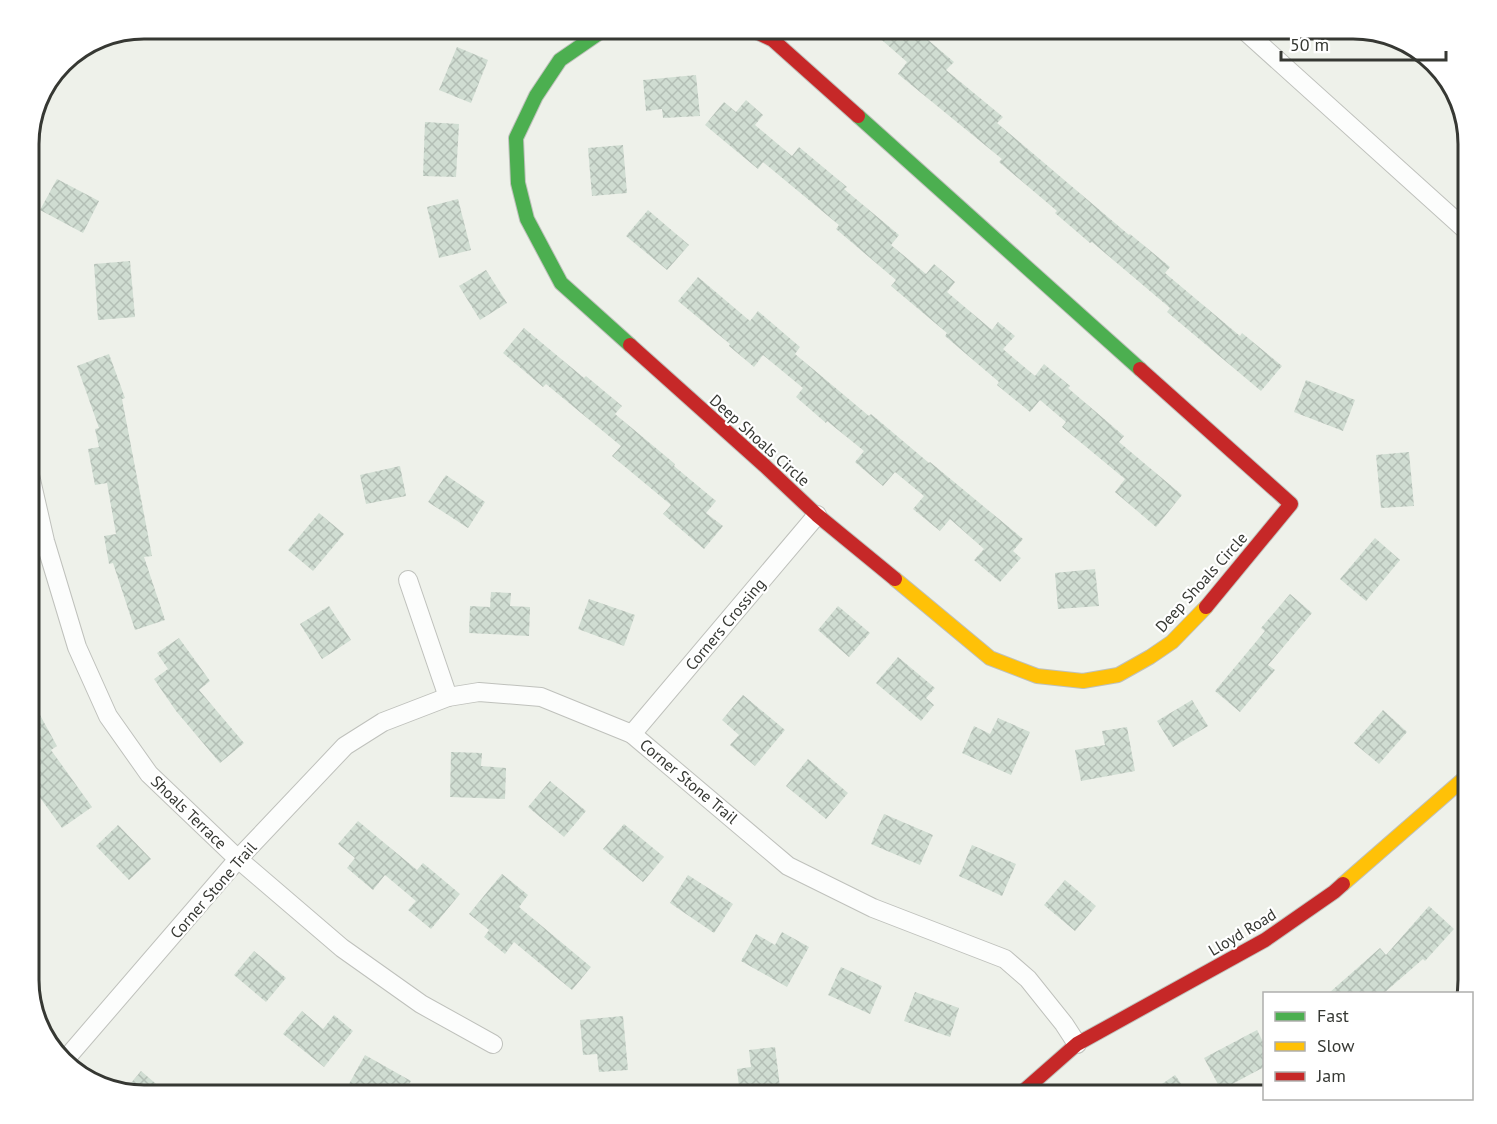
<svg xmlns="http://www.w3.org/2000/svg" width="1497" height="1124" viewBox="0 0 1497 1124" font-family="'PT Sans',sans-serif">
	<style>
		.building { fill: url(#building-cross-hatch) }
		.lines { fill: none; stroke-linecap: round; stroke-linejoin: round }
		.street-casing { stroke: #bfc1bc; stroke-width: 20 }
		.fast-casing { stroke: #bfc1bc; stroke-width: 16 }
		.slow-casing { stroke: #bfc1bc; stroke-width: 16 }
		.jam-casing { stroke: #bfc1bc; stroke-width: 16 }
		.street { stroke: #fcfdfc; stroke-width: 18 }
		.fast { stroke: #4caf50; stroke-width: 14 }
		.slow { stroke: #ffc107; stroke-width: 14 }
		.jam { stroke: #c62828; stroke-width: 14 }
		.labels { text-anchor: middle; dominant-baseline: central; stroke-width: 4.5; stroke-linejoin: round; paint-order: stroke }
		.street-label { font-size: 16px; fill: #363833; stroke: #fff }
		.rim { fill: none; stroke: #363833; stroke-width: 3 }
	</style>
	<defs>
		<pattern id="building-cross-hatch" width="8" height="8" patternUnits="userSpaceOnUse" patternTransform="scale(1.5)"><rect width="8" height="8" fill="#d0ddd2"/><path d="M0 0l8 8M0 8l8-8" fill="none" stroke="#b3beb5"/></pattern>
	</defs>
	<rect width="100%" height="100%" fill="#eef1ea"/>
	<!-- building -->
	<g class="building">
		<polygon points="868,28 914,28 954,62 946,70 1003,117 997,123 1129,235 1130,234 1170,267 1165,273 1240,336 1242,333 1282,366 1261,391 1167,312 1170,308 1092,242 1090,243 1055,213 1057,211 999,162 1002,159 898,74 907,62"/>
		<polygon points="457,47 488,60 471,103 439,90"/>
		<polygon points="696,75 700,116 663,118 662,109 646,111 643,80"/>
		<polygon points="746,100 763,115 755,125 792,156 799,147 847,187 844,189 899,235 891,245 926,274 934,264 955,282 947,292 992,330 998,322 1015,336 1003,349 1035,376 1044,364 1070,386 1068,388 1124,436 1119,442 1182,495 1156,527 1115,492 1125,479 1062,427 1066,422 1040,400 1030,412 997,385 999,382 945,336 947,333 891,286 896,280 836,229 839,225 763,162 758,169 705,125 724,102 736,112"/>
		<polygon points="425,122 459,124 456,177 423,176"/>
		<polygon points="623,145 627,193 592,196 588,148"/>
		<polygon points="57,179 99,201 83,233 40,210"/>
		<polygon points="458,199 471,250 439,258 427,207"/>
		<polygon points="648,210 689,245 667,270 626,236"/>
		<polygon points="130,261 135,317 98,320 94,264"/>
		<polygon points="486,270 507,303 480,320 459,286"/>
		<polygon points="698,277 750,321 758,311 800,347 795,354 869,416 871,414 929,463 930,462 1023,539 1013,551 1021,558 1000,582 974,560 984,549 950,519 940,531 913,509 924,496 895,472 883,486 855,462 864,451 827,421 826,423 796,397 803,388 763,355 754,367 729,346 730,344 678,301"/>
		<polygon points="524,328 584,378 586,376 622,406 615,414 675,464 674,466 716,501 706,513 723,526 704,549 663,514 671,505 612,456 621,446 546,384 543,387 503,353"/>
		<polygon points="109,354 125,398 122,399 152,556 144,557 165,620 135,630 113,563 109,564 104,536 116,534 107,483 95,485 88,449 99,447 95,429 99,428 77,366"/>
		<polygon points="1306,380 1355,400 1343,431 1294,412"/>
		<polygon points="1409,452 1414,506 1381,508 1376,455"/>
		<polygon points="400,466 406,496 366,504 360,475"/>
		<polygon points="446,475 485,502 468,528 428,502"/>
		<polygon points="319,513 344,534 313,571 288,550"/>
		<polygon points="1375,538 1400,560 1366,601 1340,579"/>
		<polygon points="1095,569 1099,606 1058,609 1055,573"/>
		<polygon points="491,592 511,593 510,606 530,607 529,636 469,633 470,606 490,607"/>
		<polygon points="1290,594 1312,613 1268,665 1275,670 1240,712 1215,691 1265,631 1261,628"/>
		<polygon points="589,599 635,615 624,646 578,629"/>
		<polygon points="329,606 351,640 322,659 300,624"/>
		<polygon points="838,606 870,633 849,657 818,630"/>
		<polygon points="179,638 210,681 199,690 244,743 220,763 176,711 154,679 168,669 157,653"/>
		<polygon points="898,657 935,688 926,698 934,705 921,721 876,683"/>
		<polygon points="29,695 57,746 51,750 92,807 62,828 31,785 39,779 29,761"/>
		<polygon points="743,695 785,730 755,766 730,745 739,735 722,720"/>
		<polygon points="1192,700 1208,726 1173,747 1157,721"/>
		<polygon points="1383,710 1407,732 1379,764 1354,743"/>
		<polygon points="998,718 1030,732 1011,775 962,753 974,726 990,734"/>
		<polygon points="1127,727 1135,771 1081,781 1075,750 1105,745 1102,731"/>
		<polygon points="451,752 482,753 481,766 506,768 505,799 450,797"/>
		<polygon points="808,759 848,793 826,819 786,786"/>
		<polygon points="550,781 586,811 564,837 528,807"/>
		<polygon points="884,814 933,835 920,865 871,844"/>
		<polygon points="358,821 417,870 423,863 460,894 431,929 408,910 416,901 385,875 373,890 347,868 355,858 338,844"/>
		<polygon points="624,824 664,857 643,882 603,849"/>
		<polygon points="118,825 151,859 129,880 96,846"/>
		<polygon points="972,845 1016,864 1002,896 959,876"/>
		<polygon points="502,874 528,895 519,907 591,967 572,990 514,942 505,954 484,937 489,930 469,914"/>
		<polygon points="688,875 733,904 714,933 670,903"/>
		<polygon points="1065,880 1096,906 1075,931 1044,905"/>
		<polygon points="1429,906 1454,929 1425,961 1423,959 1384,993 1329,993 1380,948 1386,955"/>
		<polygon points="782,932 809,947 787,987 741,961 756,934 775,945"/>
		<polygon points="254,951 286,978 266,1002 234,975"/>
		<polygon points="841,967 882,986 870,1014 828,995"/>
		<polygon points="915,992 959,1008 950,1037 904,1021"/>
		<polygon points="302,1011 323,1029 334,1015 353,1031 324,1067 283,1034"/>
		<polygon points="623,1016 628,1070 599,1072 597,1054 583,1055 580,1020"/>
		<polygon points="1257,1030 1264,1044 1264,1067 1221,1090 1204,1058"/>
		<polygon points="775,1047 781,1095 740,1095 737,1069 751,1067 749,1050"/>
		<polygon points="365,1055 411,1081 403,1095 369,1095 349,1084"/>
		<polygon points="141,1071 169,1095 143,1095 126,1089"/>
		<polygon points="1175,1075 1189,1095 1146,1095"/>
	</g>
	<g class="lines">
		<!-- street casing -->
		<g class="street-casing">
			<g id="street">
				<polyline points="1243,29 1468,232"/>
				<polyline points="29,471 45,541 77,647 108,716 149,774 238,859 342,948 421,1004 493,1044"/>
				<polyline points="408,580 448,697"/>
				<polyline points="632,734 817,515"/>
				<polyline points="64,1061 238,859 345,746 383,722 448,697 479,692 541,697 632,734 788,866 873,908 1005,959 1028,979 1064,1024 1077,1044"/>
			</g>
		</g>
		<!-- fast casing -->
		<g class="fast-casing">
			<g id="fast">
				<polyline points="605,29 560,60 536,96 516,138 518,183 527,219 561,283 630,345"/>
				<polyline points="858,116 1140,369"/>
			</g>
		</g>
		<!-- slow casing -->
		<g class="slow-casing">
			<g id="slow">
				<polyline points="895,579 990,658 1037,676 1083,681 1118,675 1150,657 1172,642 1206,607"/>
				<polyline points="1343,884 1468,775"/>
			</g>
		</g>
		<!-- jam casing -->
		<g class="jam-casing">
			<g id="jam">
				<polyline points="750,29 773,40 858,116"/>
				<polyline points="630,345 765,466 817,515 895,579"/>
				<polyline points="1140,369 1291,504 1206,607"/>
				<polyline points="1019,1095 1077,1044 1265,940 1334,892 1343,884"/>
			</g>
		</g>
		<!-- street -->
		<use href="#street" class="street"/>
		<!-- fast -->
		<use href="#fast" class="fast"/>
		<!-- slow -->
		<use href="#slow" class="slow"/>
		<!-- jam -->
		<use href="#jam" class="jam"/>
	</g>
	<g class="labels">
		<!-- street labels -->
		<g class="street-label">
			<text transform="translate(760 440) rotate(42)">Deep Shoals Circle</text>
			<text transform="translate(1201 582) rotate(-48)">Deep Shoals Circle</text>
			<text transform="translate(725 624) rotate(-50)">Corners Crossing</text>
			<text transform="translate(689 781) rotate(40)">Corner Stone Trail</text>
			<text transform="translate(189 812) rotate(44)">Shoals Terrace</text>
			<text transform="translate(213 890) rotate(-49)">Corner Stone Trail</text>
			<text transform="translate(1242 932) rotate(-31)">Lloyd Road</text>
		</g>
	</g>
	<!-- crop -->
	<path d="M0 0H1497V1124H0ZM144 39H1353A105 105 0 0 1 1458 144V980A105 105 0 0 1 1353 1085H144A105 105 0 0 1 39 980V144A105 105 0 0 1 144 39Z" fill="#fff" fill-rule="evenodd"/>
	<path class="rim" d="M144 39H1353A105 105 0 0 1 1458 144V980A105 105 0 0 1 1353 1085H144A105 105 0 0 1 39 980V144A105 105 0 0 1 144 39Z"/>
	<!-- legend -->
	<rect x="1263" y="992" width="210" height="108" fill="#ffffff" stroke="#afafad" stroke-width="1.5"/>
	<rect x="1275" y="1012" width="30" height="9" fill="#4caf50" stroke="#afafad" stroke-width="1.5"/>
	<text x="1317" y="1022" font-size="18" fill="#363833">Fast</text>
	<rect x="1275" y="1042" width="30" height="9" fill="#ffc107" stroke="#afafad" stroke-width="1.5"/>
	<text x="1317" y="1052" font-size="18" fill="#363833">Slow</text>
	<rect x="1275" y="1072" width="30" height="9" fill="#c62828" stroke="#afafad" stroke-width="1.5"/>
	<text x="1317" y="1082" font-size="18" fill="#363833">Jam</text>
	<!-- scale -->
	<path d="M1281 51v9h165v-9" fill="none" stroke="#363833" stroke-width="3"/>
	<text x="1290" y="51" font-size="18" fill="#363833" stroke="#ffffff" stroke-width="4.5" paint-order="stroke">50 m</text>
</svg>
